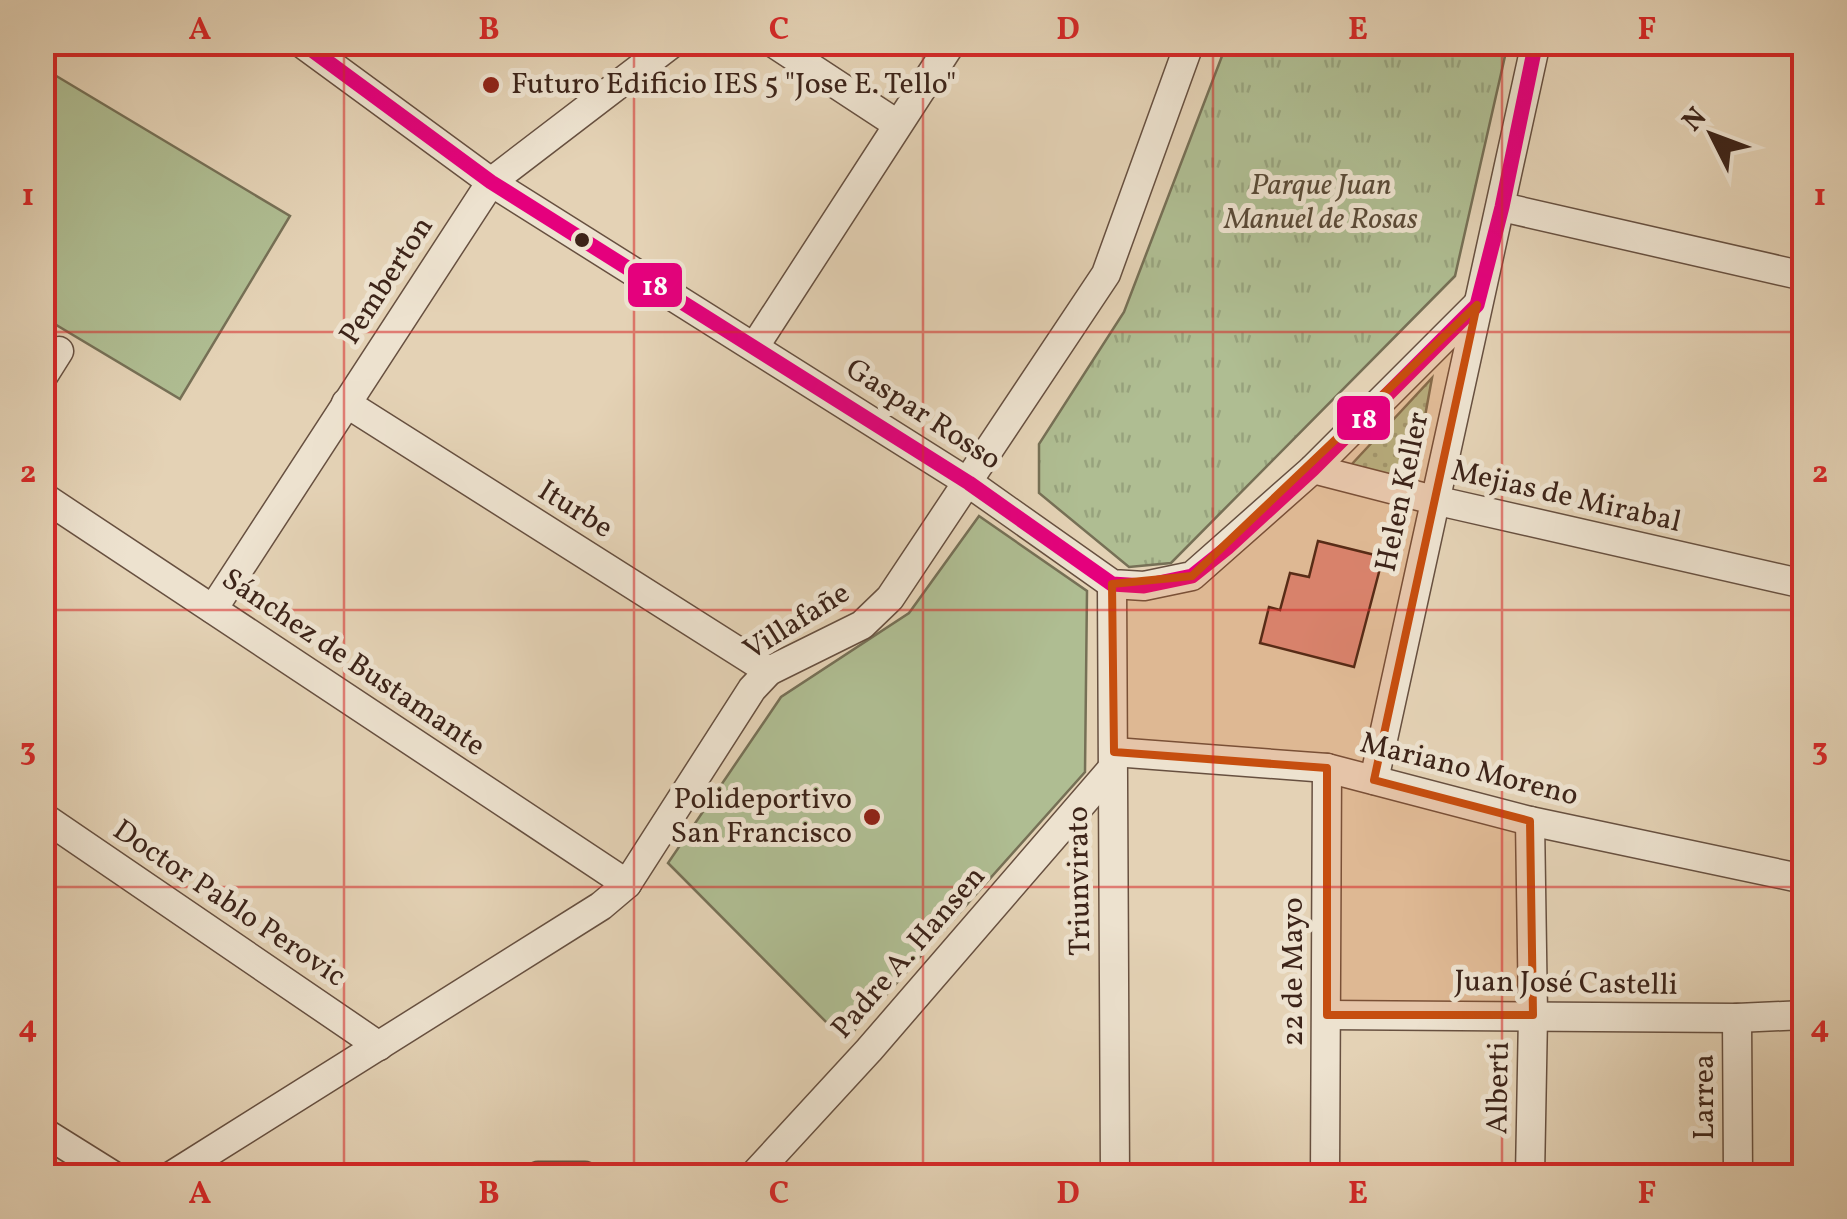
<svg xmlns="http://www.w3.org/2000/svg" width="1847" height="1219" viewBox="0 0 1847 1219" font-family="Vollkorn,serif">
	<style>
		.grass { fill: url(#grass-dots); stroke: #767056; stroke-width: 2.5 }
		.park { fill: url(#park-tufts); stroke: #767056; stroke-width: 2.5 }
		.pitch { fill: #afbd92; stroke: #767056; stroke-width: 2.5 }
		.building { fill: #dd8f82; stroke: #3d2419; stroke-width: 2.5 }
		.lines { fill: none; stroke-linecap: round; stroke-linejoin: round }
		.street-casing { stroke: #675040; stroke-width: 31 }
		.street { stroke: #ede2cf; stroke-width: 28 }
		.bus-1-casing { stroke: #ede2cf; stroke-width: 22 }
		.bus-1 { stroke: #e5007d; stroke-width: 15 }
		.marked { fill: #c64e0f; fill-opacity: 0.2; stroke: #c64e0f; stroke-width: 8; stroke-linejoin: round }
		.grid { fill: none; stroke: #d62828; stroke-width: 2.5; stroke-opacity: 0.55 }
		.poi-dot { fill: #8f2418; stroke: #ede2cf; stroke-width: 4 }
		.bus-dot { fill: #3d2419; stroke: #ede2cf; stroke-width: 4 }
		.labels { text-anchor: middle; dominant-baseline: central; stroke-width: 10; stroke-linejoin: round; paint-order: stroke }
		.poi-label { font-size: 30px; fill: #3d2419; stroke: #ede2cf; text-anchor: start }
		.park-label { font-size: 30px; font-style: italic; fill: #5a4a37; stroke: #ede2cf }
		.street-label { font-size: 30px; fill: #3d2419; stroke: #ede2cf }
		.line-badge { stroke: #ede2cf; stroke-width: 4 }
		.badge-label { font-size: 28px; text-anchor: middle; font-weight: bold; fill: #fff }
		.neatline { fill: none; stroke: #d62828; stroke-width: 4 }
		.grid-label { font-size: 32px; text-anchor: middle; font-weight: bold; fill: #d62828 }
	</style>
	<defs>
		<pattern id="grass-dots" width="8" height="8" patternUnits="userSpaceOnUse" patternTransform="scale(2.5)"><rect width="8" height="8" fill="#afbd92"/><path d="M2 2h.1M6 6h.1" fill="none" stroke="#97a27d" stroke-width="1.8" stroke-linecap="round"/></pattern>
		<pattern id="park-tufts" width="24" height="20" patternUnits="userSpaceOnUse" patternTransform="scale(2.5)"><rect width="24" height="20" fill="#afbd92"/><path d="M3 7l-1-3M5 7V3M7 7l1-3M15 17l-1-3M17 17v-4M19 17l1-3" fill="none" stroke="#97a27d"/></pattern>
	</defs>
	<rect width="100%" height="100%" fill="#e4d2b5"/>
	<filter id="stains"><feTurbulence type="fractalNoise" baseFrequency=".002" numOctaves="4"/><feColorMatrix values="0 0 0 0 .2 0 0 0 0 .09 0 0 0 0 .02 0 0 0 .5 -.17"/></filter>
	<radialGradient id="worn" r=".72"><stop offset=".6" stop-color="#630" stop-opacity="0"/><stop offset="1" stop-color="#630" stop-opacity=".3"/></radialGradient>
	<!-- grass -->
	<polygon class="grass" points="1432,378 1413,482 1351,465"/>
	<!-- park -->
	<polygon class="park" points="1227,43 1508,43 1455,276 1171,563 1129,567 1039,493 1039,444 1124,312"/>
	<!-- pitch -->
	<g class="pitch">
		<polygon points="43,68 290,216 180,399 43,317"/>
		<polygon points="979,516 1087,591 1085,772 845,1041 668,863 781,697 909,613"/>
	</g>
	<!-- building -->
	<polygon class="building" points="1318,541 1383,557 1354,667 1260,643 1269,607 1280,610 1290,573 1309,577"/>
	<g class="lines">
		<!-- street casing -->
		<g class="street-casing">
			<g id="street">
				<polyline points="300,42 491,182 969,483 1112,584 1144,586 1192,576 1313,469 1477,305"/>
				<polyline points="772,42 897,124"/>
				<polyline points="1502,207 1804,276"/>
				<polyline points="755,346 952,42"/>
				<polyline points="42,378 59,351"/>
				<polyline points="346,403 769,671"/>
				<polyline points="1313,469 1434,500 1804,584"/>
				<polyline points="42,496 627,884"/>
				<polyline points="1112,584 1115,1176"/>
				<polyline points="213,609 491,182 674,42"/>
				<polyline points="1114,752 1327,768 1530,821 1804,879"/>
				<polyline points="1374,780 1536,42"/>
				<polyline points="42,816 379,1046"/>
				<polyline points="1530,821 1533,1015 1530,1176"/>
				<polyline points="1327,1015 1737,1018 1804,1015"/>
				<polyline points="1737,1018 1738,1176"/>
				<polyline points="42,1131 114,1176"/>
				<polyline points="171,1176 601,906 627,884 752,689 769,671 862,625 890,598 1106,274 1190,42"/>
				<polyline points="538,1176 585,1176"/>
				<polyline points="753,1176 869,1050 1111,770"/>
				<polyline points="1325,1176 1327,768"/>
			</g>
		</g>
		<!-- street -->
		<use href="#street" class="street"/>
		<!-- bus-1 casing -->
		<g class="bus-1-casing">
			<polyline id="bus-1" points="301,42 491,182 969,483 1112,584 1144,586 1192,576 1227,548 1313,469 1477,305 1502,207 1536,42"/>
		</g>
		<!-- bus-1 -->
		<use href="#bus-1" class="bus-1"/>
	</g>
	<!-- marked area -->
	<path class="marked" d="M1477 305 1374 780 1530 821 1533 1015H1327V768L1114 752 1112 584 1192 576Z"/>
	<!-- grid -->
	<path class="grid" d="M344 42V1176M634 42V1176M923 42V1176M1213 42V1176M1502 42V1176M42 332H1804M42 610H1804M42 887H1804"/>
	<!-- markers -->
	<g class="poi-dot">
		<circle cx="491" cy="85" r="10"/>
		<circle cx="872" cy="817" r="10"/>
	</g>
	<circle class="bus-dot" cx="582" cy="240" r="9"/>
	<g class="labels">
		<!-- poi labels -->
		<g class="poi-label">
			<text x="511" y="85">Futuro Edificio IES 5 "Jose E. Tello"</text>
			<text x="852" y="800" text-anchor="end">Polideportivo<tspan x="852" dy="34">San Francisco</tspan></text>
		</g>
		<!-- park labels -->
		<g class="park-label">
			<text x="1321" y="186">Parque Juan<tspan x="1321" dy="34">Manuel de Rosas</tspan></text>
		</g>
		<!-- street labels -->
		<g class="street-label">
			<text transform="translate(387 281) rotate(-57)">Pemberton</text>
			<text transform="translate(923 415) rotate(33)">Gaspar Rosso</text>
			<text transform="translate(1403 492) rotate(-78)">Helen Keller</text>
			<text transform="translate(1566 497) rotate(13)">Mejias de Mirabal</text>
			<text transform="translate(575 510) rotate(32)">Iturbe</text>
			<text transform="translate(797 622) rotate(-32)">Villafañe</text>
			<text transform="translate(353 663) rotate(34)">Sánchez de Bustamante</text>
			<text transform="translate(1469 770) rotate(14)">Mariano Moreno</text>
			<text transform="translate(1080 881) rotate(-91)">Triunvirato</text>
			<text transform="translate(229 904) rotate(34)">Doctor Pablo Perovic</text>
			<text transform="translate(909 953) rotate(-49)">Padre A. Hansen</text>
			<text transform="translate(1294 972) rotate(-90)">22 de Mayo</text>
			<text transform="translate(1566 984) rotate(1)">Juan José Castelli</text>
			<text transform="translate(1499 1088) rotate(-89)">Alberti</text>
			<text transform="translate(1705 1097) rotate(-90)">Larrea</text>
		</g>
	</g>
	<g class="line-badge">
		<rect x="626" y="261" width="58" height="48" rx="10" fill="#e5007d"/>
		<rect x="1335" y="394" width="57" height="48" rx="10" fill="#e5007d"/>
	</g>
	<g class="badge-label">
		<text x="655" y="295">18</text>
		<text x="1364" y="428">18</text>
	</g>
	<!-- margin -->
	<rect width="1847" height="1219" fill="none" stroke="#e4d2b5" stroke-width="110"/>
	<!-- north arrow -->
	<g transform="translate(1712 135) rotate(312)" stroke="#ede2cf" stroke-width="8" paint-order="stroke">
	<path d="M0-8L18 38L0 25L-18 38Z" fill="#3d2419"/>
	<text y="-15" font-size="28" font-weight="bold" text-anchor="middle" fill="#3d2419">N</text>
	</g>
	<rect x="55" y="55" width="1737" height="1109" class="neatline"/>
	<g class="grid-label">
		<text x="200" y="39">A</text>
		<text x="489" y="39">B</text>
		<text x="779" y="39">C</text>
		<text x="1068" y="39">D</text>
		<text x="1358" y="39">E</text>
		<text x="1647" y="39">F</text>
		<text x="28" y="205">1</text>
		<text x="1820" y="205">1</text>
		<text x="28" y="482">2</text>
		<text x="1820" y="482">2</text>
		<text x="28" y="760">3</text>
		<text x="1820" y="760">3</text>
		<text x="28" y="1037">4</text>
		<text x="1820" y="1037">4</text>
		<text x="200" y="1203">A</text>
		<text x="489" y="1203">B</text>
		<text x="779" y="1203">C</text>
		<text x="1068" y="1203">D</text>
		<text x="1358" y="1203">E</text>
		<text x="1647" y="1203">F</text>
	</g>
	<rect width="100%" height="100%" filter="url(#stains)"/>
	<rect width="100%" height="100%" fill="url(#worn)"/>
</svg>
